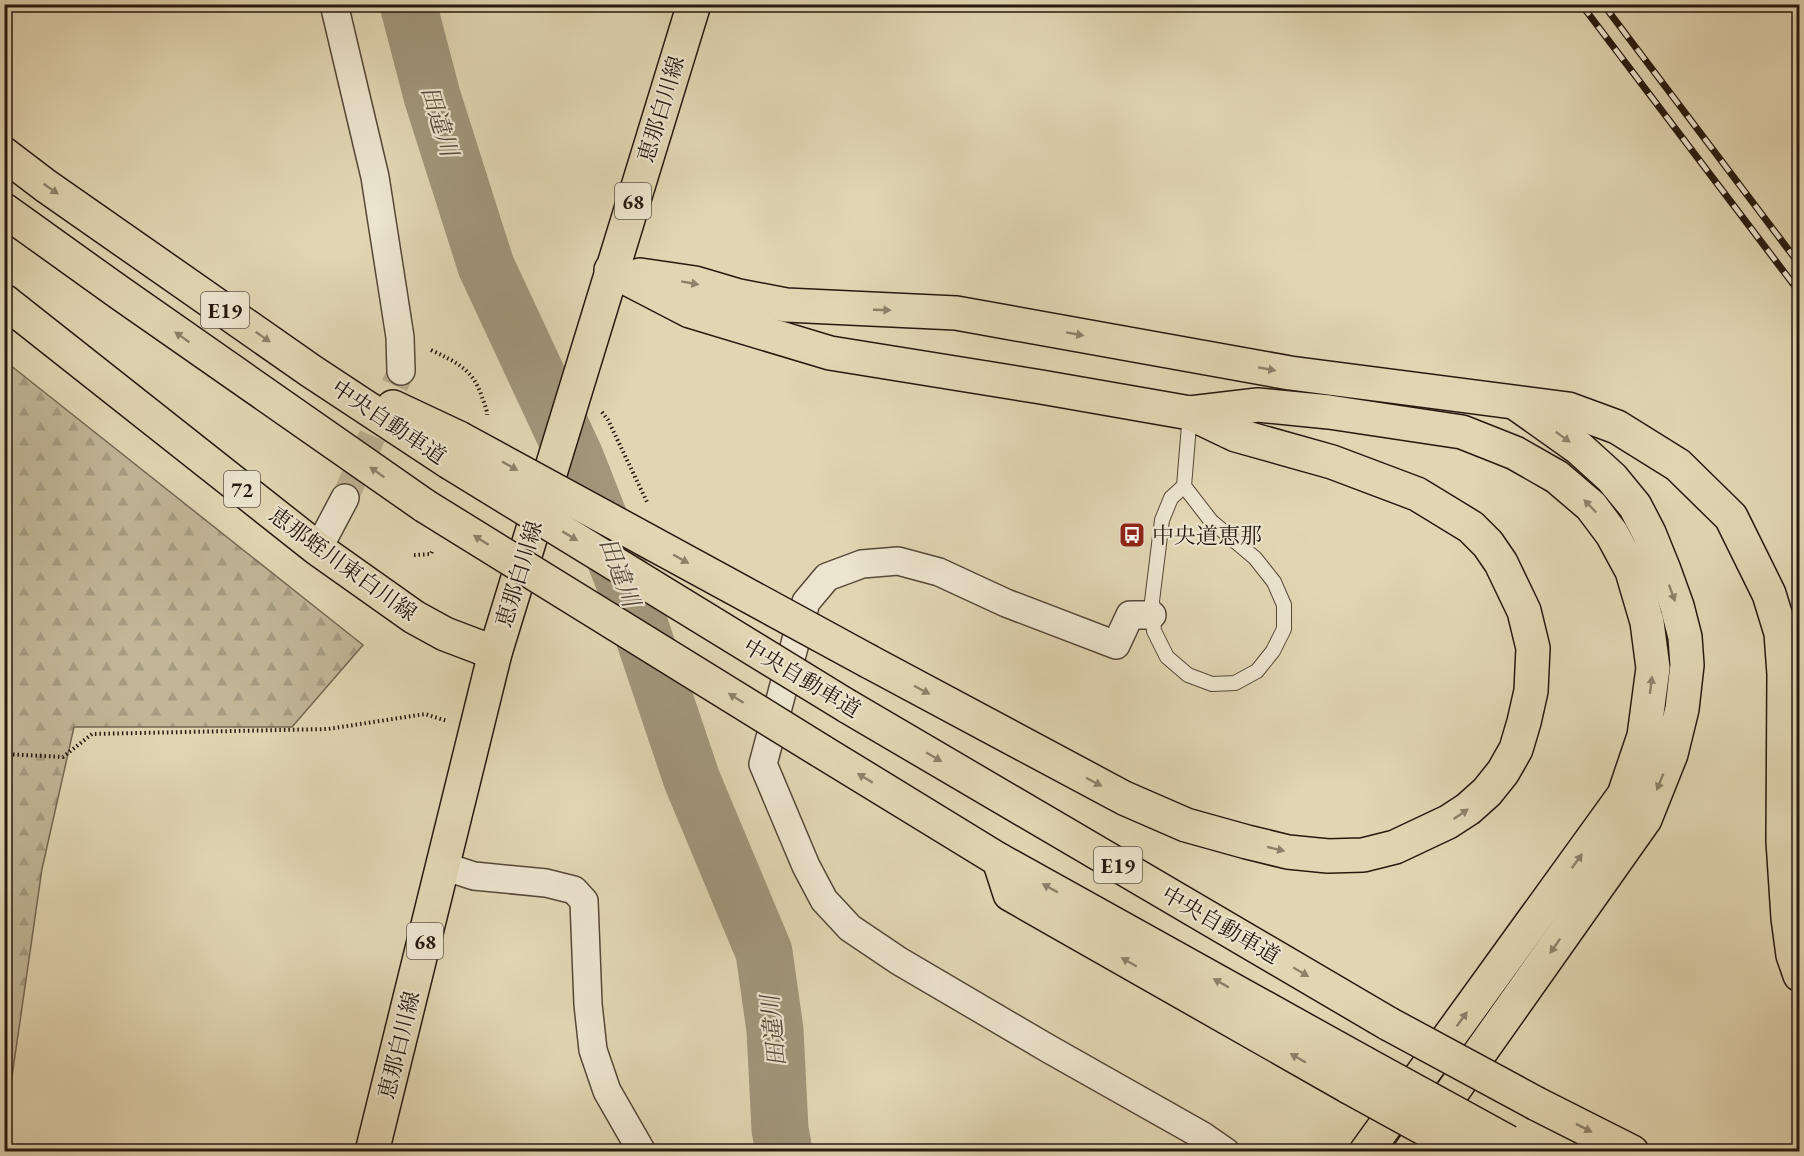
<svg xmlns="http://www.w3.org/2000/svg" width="1804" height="1156" viewBox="0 0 1804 1156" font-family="'EB Garamond','Noto Serif JP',serif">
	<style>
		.forest { fill: url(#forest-firs); stroke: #746853; stroke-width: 1.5 }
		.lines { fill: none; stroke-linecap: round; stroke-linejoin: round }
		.river { stroke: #a1967b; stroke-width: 57 }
		.street-tunnel { stroke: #bcb092; stroke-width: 27; stroke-dasharray: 27 14; stroke-linecap: butt }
		.lane-casing { stroke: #554838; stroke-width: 16 }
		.street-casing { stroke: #554838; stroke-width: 30 }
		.primary-casing { stroke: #26190f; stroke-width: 36 }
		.highway-casing { stroke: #26190f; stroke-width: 36 }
		.path { stroke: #26190f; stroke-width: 4; stroke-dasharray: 1.5 3; stroke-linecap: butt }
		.lane { stroke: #ece4ce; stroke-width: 14 }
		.street { stroke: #ece4ce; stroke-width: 27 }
		.primary { stroke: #e1d6b3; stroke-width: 33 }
		.highway { stroke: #e1d6b3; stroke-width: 33 }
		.rail-casing { stroke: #26190f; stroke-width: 7 }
		.rail { stroke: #ece4ce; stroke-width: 4.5; stroke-dasharray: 14; stroke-linecap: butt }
		.highway-bridge-casing { stroke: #26190f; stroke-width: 36; stroke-linecap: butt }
		.highway-bridge { stroke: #e1d6b3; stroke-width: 33 }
		.oneway { fill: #8d8169 }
		.labels { text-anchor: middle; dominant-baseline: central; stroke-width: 4.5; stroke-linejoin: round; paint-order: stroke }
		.shield { fill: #ece4ce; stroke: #615648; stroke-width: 1.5 }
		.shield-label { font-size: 21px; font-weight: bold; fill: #26190f }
		.street-label { font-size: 22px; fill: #26190f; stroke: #ece4ce }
		.poi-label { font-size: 22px; fill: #26190f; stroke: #ece4ce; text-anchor: start }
		.water-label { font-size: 24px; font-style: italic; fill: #574b3a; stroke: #ece4ce }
	</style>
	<defs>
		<pattern id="forest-firs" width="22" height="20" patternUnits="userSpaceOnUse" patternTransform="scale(1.5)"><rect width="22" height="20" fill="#c1b697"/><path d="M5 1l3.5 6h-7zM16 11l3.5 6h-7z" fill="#a69c81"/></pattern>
	</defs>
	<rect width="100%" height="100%" fill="#e1d6b3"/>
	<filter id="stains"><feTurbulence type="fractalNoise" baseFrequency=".00333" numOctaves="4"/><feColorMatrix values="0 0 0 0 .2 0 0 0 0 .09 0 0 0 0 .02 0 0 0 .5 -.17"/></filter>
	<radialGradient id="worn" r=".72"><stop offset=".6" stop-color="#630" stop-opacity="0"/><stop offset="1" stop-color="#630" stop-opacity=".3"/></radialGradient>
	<!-- forest -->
	<polygon class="forest" points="5,361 363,645 292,727 74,727 42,869 5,1125"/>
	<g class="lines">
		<!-- river -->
		<polyline class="river" points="408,4 432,96 486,266 575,457 631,599 692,780 764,952 775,1030 780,1129 784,1152"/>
		<!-- street-tunnel -->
		<polyline class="street-tunnel" points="345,498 401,371"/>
		<!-- lane casing -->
		<g class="lane-casing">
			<polyline id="lane" points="1184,486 1171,498 1162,520 1152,601 1154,631 1167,657 1188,675 1212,684 1235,683 1257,671 1273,651 1284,629 1284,605 1274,582 1255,558 1211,521 1184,486 1190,413"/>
		</g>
		<!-- street casing -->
		<g class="street-casing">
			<g id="street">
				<polyline points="334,4 375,177 400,337 401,371"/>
				<polyline points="318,549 345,498"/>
				<polyline points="1152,615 1130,615 1116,645 1006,603 939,572 898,561 862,564 827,577 806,602 763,764 806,866 824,900 850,928 899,961 1049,1049 1203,1136 1226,1152"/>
				<polyline points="443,866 474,876 546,883 574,890 584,901 588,1004 593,1050 607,1091 642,1152"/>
			</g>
		</g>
		<!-- primary casing -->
		<g class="primary-casing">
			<g id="primary">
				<polyline points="4,301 318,549 414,617 445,634 495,653"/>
				<polyline points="372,1152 495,653 694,4"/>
			</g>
		</g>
		<!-- highway casing -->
		<g class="highway-casing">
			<g id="highway">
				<polyline points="4,154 46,186 311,371 449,462"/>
				<polyline points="4,210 120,293 425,506"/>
				<polyline points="611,270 690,311 830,353 1041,387 1190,413 1258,405 1329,412 1462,432 1515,453 1557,477 1591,506 1612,534 1632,571 1647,622 1653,668 1644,736 1624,795 1366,1152"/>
				<polyline points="640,275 695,283 739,296 786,305 956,313 1290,373 1568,409 1617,427 1678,465 1731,517 1769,594 1781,633 1784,674 1783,841 1788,918 1793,955 1800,975"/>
				<polyline points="393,407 459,438"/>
				<polyline points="870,662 1124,798 1186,825 1247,842 1288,852 1328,856 1363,855 1395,847 1448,822 1468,809 1487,792 1503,772 1516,749 1524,722 1531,691 1533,648 1524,611 1501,563 1488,544 1471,527 1417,494 1332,462 1236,435 1190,413"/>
				<polyline points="847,706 1389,1024"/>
				<polyline points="821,751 999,860 1364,1063"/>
				<polyline points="999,860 1010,894 1349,1087"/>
				<polyline points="1537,1104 1632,1152"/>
				<polyline points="1410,1152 1645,819 1671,754 1682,709 1687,665 1685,637 1677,606 1664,570 1649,533 1635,506 1612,478 1579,448 1517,404"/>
			</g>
		</g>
		<!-- path -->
		<g class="path">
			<path d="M431 350C456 362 473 369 482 397 484 403 487 409 487 415"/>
			<polyline points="602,412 608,420 647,502"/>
			<polyline points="414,555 431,554 433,549"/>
			<polyline points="4,754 63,757 92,734 328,729 425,714 447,721"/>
		</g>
		<!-- lane -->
		<use href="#lane" class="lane"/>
		<!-- street -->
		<use href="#street" class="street"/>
		<!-- primary -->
		<use href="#primary" class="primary"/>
		<!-- highway -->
		<use href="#highway" class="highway"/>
		<!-- rail casing -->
		<g class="rail-casing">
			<g id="rail">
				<polyline points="1581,4 1800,293"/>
				<polyline points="1603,4 1800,265"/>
			</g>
		</g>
		<!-- rail -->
		<use href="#rail" class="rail"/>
		<!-- highway-bridge casing -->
		<g class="highway-bridge-casing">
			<g id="highway-bridge">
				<polyline points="459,438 870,662"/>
				<polyline points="449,462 847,706"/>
				<polyline points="425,506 821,751"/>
				<polyline points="1389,1024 1537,1104"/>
				<polyline points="1364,1063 1508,1142"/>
				<polyline points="1349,1087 1467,1152"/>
			</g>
		</g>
		<!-- highway-bridge -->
		<use href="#highway-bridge" class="highway-bridge"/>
	</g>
	<!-- one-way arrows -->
	<defs><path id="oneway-solid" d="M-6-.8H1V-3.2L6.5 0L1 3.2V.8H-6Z" transform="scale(1.5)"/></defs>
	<g class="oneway">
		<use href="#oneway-solid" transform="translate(51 189) rotate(35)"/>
		<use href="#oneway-solid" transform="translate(690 283) rotate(10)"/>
		<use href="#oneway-solid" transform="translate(882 310) rotate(2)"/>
		<use href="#oneway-solid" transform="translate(1075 334) rotate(10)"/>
		<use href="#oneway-solid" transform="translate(182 337) rotate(-145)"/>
		<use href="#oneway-solid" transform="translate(263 337) rotate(35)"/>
		<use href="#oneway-solid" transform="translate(1267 369) rotate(10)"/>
		<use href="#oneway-solid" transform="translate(1563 437) rotate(36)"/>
		<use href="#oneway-solid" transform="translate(510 466) rotate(29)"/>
		<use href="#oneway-solid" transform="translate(377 472) rotate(-145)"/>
		<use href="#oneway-solid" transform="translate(1590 506) rotate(-134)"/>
		<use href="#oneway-solid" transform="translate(570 536) rotate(31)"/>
		<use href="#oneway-solid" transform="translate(481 540) rotate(-148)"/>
		<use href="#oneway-solid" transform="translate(681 559) rotate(29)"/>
		<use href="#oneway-solid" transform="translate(1672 593) rotate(70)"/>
		<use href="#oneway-solid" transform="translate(1651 685) rotate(-83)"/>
		<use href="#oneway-solid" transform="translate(922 690) rotate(28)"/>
		<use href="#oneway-solid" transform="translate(736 698) rotate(-148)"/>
		<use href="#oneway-solid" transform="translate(934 757) rotate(30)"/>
		<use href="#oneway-solid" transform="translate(865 778) rotate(-149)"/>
		<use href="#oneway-solid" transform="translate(1094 782) rotate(28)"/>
		<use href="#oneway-solid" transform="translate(1660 782) rotate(112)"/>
		<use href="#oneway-solid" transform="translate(1461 814) rotate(-34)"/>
		<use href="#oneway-solid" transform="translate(1276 849) rotate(13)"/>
		<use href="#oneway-solid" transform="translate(1577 861) rotate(-54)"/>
		<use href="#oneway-solid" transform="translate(1050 888) rotate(-151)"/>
		<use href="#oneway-solid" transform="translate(1555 946) rotate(125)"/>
		<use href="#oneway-solid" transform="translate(1129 962) rotate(-150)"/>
		<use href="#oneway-solid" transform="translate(1301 972) rotate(30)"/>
		<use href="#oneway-solid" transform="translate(1221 983) rotate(-151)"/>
		<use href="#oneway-solid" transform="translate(1462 1019) rotate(-54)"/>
		<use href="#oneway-solid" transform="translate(1298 1058) rotate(-150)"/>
		<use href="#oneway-solid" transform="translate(1584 1128) rotate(27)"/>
	</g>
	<!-- icons -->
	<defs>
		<g id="bus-square" transform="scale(1.35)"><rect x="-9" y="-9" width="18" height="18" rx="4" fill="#8f2418" stroke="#ece4ce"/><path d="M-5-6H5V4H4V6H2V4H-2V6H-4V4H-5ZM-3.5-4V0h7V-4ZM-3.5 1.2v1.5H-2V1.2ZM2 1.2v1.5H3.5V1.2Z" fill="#fff"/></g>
	</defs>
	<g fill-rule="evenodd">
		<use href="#bus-square" x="1132" y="535"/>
	</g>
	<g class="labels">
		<!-- shield labels -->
		<g class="shield">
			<rect x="615" y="183" width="36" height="36" rx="4.5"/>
			<rect x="201" y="292" width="48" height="36" rx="4.5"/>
			<rect x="224" y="471" width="36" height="36" rx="4.5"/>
			<rect x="1094" y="847" width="48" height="36" rx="4.5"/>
			<rect x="407" y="923" width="36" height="36" rx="4.5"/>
		</g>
		<g class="shield-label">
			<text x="633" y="201">68</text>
			<text x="225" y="310">E19</text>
			<text x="242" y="489">72</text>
			<text x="1118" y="865">E19</text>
			<text x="425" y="941">68</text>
		</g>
		<!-- street labels -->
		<g class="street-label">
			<text transform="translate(661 109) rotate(-73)">恵那白川線</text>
			<text transform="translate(389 422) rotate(34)">中央自動車道</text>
			<text transform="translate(343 564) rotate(36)">恵那蛭川東白川線</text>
			<text transform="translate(519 574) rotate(-73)">恵那白川線</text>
			<text transform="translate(802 678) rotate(31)">中央自動車道</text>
			<text transform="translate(1221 925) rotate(30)">中央自動車道</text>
			<text transform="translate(399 1045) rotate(-76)">恵那白川線</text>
		</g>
		<!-- poi labels -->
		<g class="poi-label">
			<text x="1152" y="535">中央道恵那</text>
		</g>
		<!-- water labels -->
		<g class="water-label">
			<text transform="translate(440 121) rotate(73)">田違川</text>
			<text transform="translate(620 572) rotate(69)">田違川</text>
			<text transform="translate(773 1031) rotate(-96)">田違川</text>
		</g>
	</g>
	<!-- margin -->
	<rect width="1804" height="1156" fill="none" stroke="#e1d6b3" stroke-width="24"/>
	<rect x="6" y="6" width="1792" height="1144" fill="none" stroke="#26190f" stroke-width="3"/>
	<rect x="12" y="12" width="1780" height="1132" fill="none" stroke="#26190f" stroke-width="1.5"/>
	<rect width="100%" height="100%" filter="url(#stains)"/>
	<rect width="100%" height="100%" fill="url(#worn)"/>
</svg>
